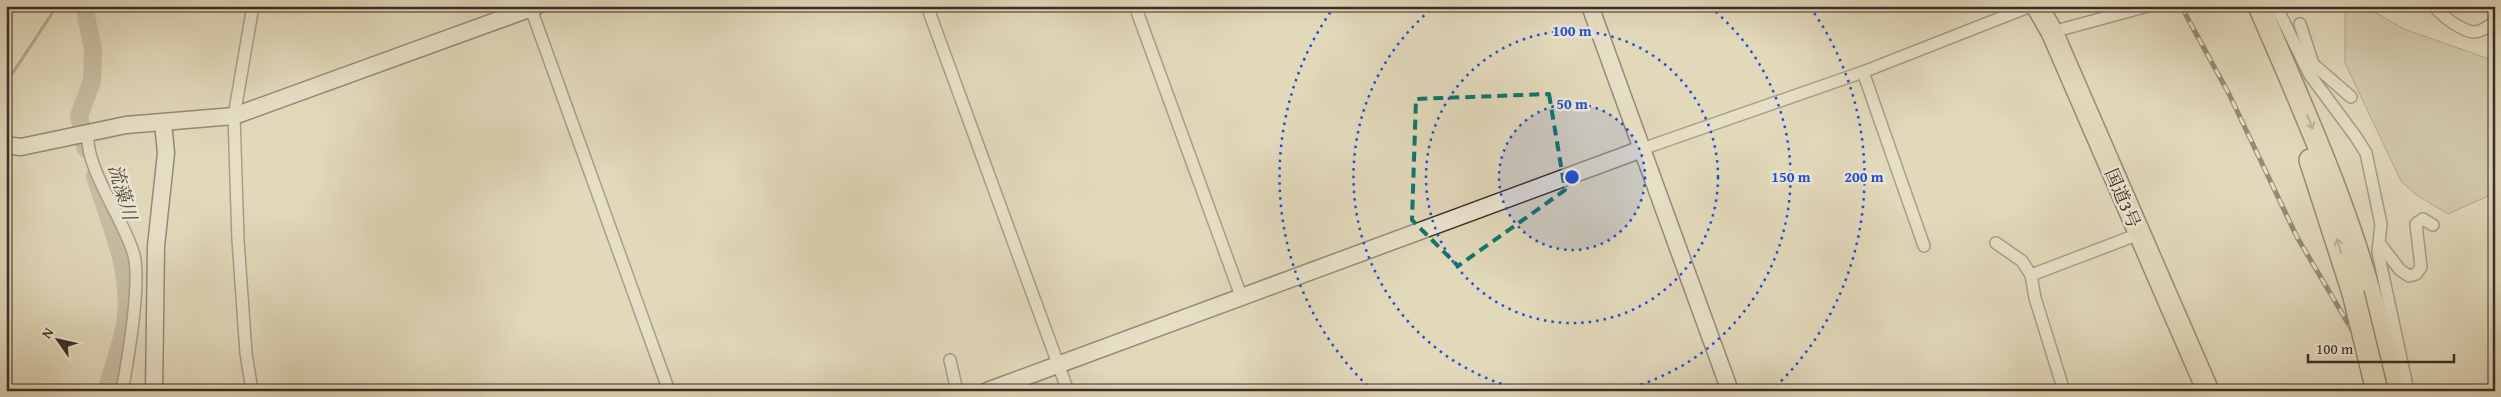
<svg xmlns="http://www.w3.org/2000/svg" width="2501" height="397" viewBox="0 0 2501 397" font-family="'Gentium Book Plus','Noto Serif JP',serif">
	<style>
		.green { fill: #c5bca2; stroke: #7e7464 }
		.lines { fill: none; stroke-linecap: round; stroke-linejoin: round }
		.stream { stroke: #7b7161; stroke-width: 3 }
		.river { stroke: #a89f88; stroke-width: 18 }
		.street-casing { stroke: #62584b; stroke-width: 14 }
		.secondary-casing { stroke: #382d26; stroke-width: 19 }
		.highway-casing { stroke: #382d26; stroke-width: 24 }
		.street { stroke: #ece6d3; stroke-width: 11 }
		.secondary { stroke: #ece6d3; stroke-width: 16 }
		.highway { stroke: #e2d9bb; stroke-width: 21 }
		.rail-casing { stroke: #382d26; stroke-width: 5 }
		.rail { stroke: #ece6d3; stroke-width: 3; stroke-dasharray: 9; stroke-linecap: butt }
		.highway-bridge-casing { stroke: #382d26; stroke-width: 24; stroke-linecap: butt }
		.highway-bridge { stroke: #e2d9bb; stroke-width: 21 }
		.oneway { stroke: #8d8370 }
		.marked { fill: none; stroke: #0f766e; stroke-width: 4; stroke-dasharray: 10 6; stroke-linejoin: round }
		.ring { fill: none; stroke: #1d4ed8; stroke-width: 2.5; stroke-dasharray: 2.5 5 }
		.labels { text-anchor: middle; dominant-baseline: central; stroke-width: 5; stroke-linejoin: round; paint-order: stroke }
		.street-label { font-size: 18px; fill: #382d26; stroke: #ece6d3 }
		.water-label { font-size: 19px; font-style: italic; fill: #544a3e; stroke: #ece6d3 }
		.centre { fill: #1d4ed8; stroke: #ece6d3; stroke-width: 2.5 }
		.ring-label { font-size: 15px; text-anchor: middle; font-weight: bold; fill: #1d4ed8; stroke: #ece6d3; stroke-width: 5; stroke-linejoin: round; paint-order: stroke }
	</style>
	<rect width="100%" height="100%" fill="#e2d9bb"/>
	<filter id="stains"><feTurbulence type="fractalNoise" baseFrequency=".004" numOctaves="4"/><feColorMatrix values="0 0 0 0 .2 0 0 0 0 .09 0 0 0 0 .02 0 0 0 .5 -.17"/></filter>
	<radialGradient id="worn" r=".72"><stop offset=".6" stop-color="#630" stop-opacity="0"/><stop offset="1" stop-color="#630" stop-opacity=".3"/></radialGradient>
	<!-- green -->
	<polygon class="green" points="2345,6 2364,6 2404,29 2495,61 2495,193 2448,214 2415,194 2401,181 2345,63"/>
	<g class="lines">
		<!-- stream -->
		<g class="stream">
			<polyline points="73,6 86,16"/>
			<polyline points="6,83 57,6"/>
		</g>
		<!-- river -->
		<g class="river">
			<polyline points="86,149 79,116 92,81 93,50 86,16 87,6"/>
			<path d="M95 176C109 222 131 267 126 317 124 340 112 368 106 391"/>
		</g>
		<!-- street casing -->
		<g class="street-casing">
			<g id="street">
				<polyline points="530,6 669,391"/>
				<polyline points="927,6 1068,391"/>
				<polyline points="1135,6 1241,296"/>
				<polyline points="2276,6 2310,75 2356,137 2366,153 2381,224 2378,252 2408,391"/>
				<path d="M2434 6C2442 16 2461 31 2474 32 2482 32 2488 26 2495 22"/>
				<polyline points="2300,24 2313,64 2304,63"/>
				<polyline points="2052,32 2148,6"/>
				<polyline points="2313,64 2351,97"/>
				<polyline points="1863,72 1924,246"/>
				<path d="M88 132C84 167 124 219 134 255 141 283 128 360 122 391"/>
				<polyline points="1642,149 1863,72 2031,6"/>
				<polyline points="1996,243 2022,261 2031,275 2035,298 2064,391"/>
				<polyline points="2380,244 2400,270 2409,276 2416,274 2421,267 2416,224 2423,219 2433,225"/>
				<polyline points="2031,275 2139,234"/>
				<polyline points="950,360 957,391"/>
				<polyline points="252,391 246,353 238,240 234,116 253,6"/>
			</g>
		</g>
		<!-- secondary casing -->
		<g class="secondary-casing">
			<g id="secondary">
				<polyline points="1590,6 1730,391"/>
				<polyline points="6,145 21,147 126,125 234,116 537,6"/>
				<polyline points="154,391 156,246 166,153 163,123"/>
				<polyline points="987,391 1642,149"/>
			</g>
		</g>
		<!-- highway casing -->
		<g class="highway-casing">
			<g id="highway">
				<polyline points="2037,6 2052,32 2208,391"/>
				<path d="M2259 6C2304 111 2351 213 2378 324 2384 346 2390 368 2394 391"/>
				<polyline points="2310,160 2353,293"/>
			</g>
		</g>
		<!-- street -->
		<use href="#street" class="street"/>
		<!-- secondary -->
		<use href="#secondary" class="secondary"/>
		<!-- highway -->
		<use href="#highway" class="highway"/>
		<!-- rail casing -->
		<g class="rail-casing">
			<polyline id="rail" points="2181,6 2229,94 2297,237 2388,391"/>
		</g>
		<!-- rail -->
		<use href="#rail" class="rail"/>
		<!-- highway-bridge casing -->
		<g class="highway-bridge-casing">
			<polyline id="highway-bridge" points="2353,293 2377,391"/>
		</g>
		<!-- highway-bridge -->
		<use href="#highway-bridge" class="highway-bridge"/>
	</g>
	<!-- one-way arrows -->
	<defs><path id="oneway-shaft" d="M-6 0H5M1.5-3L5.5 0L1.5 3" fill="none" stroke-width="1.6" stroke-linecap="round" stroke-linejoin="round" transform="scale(1.25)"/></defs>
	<g class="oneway">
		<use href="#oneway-shaft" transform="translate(2310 122) rotate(68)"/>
		<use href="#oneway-shaft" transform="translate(2339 246) rotate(-107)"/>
	</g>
	<!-- marked area -->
	<path d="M0 0H2501V397H0ZM1549 94 1565 190 1458 266 1412 220 1416 99Z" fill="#e2d9bb" fill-opacity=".55" fill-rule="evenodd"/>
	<path class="marked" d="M1549 94 1565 190 1458 266 1412 220 1416 99Z"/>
	<!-- distance rings -->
	<circle cx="1572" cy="177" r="73" fill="#1d4ed8" fill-opacity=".12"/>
	<g class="ring">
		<circle cx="1572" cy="177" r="73"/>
		<circle cx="1572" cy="177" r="146"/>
		<path d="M1523 390A219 219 0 0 1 1434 7M1710 7A219 219 0 0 1 1621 390"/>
		<path d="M1373 391A292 292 0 0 1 1334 7M1810 7A292 292 0 0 1 1771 391"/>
	</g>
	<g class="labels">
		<!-- street labels -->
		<g class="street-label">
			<text transform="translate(2123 198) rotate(67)">国道3号</text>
		</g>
		<!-- water labels -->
		<g class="water-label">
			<text transform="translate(123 192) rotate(74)">流藻川</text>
		</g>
	</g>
	<circle cx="1572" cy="177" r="8" class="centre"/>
	<g class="ring-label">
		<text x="1572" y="36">100 m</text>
		<text x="1572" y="109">50 m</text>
		<text x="1791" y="182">150 m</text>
		<text x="1864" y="182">200 m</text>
	</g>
	<!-- margin -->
	<rect width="2501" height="397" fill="none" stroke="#e2d9bb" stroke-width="25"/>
	<rect x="8" y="8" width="2486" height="382" fill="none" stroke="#382d26" stroke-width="2.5"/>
	<rect x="12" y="12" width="2476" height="372" fill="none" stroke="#382d26"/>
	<!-- north arrow -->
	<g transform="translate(58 340) rotate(304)" stroke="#ece6d3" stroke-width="4" paint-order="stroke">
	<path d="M0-4L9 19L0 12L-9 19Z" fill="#382d26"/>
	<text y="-8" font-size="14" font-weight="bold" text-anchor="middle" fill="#382d26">N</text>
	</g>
	<!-- scale -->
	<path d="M2308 354v8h146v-8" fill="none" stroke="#382d26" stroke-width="2.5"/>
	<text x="2316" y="354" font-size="15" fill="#382d26" stroke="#ece6d3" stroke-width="4" paint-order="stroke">100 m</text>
	<rect width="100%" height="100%" filter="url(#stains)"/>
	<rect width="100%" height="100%" fill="url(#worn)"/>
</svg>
